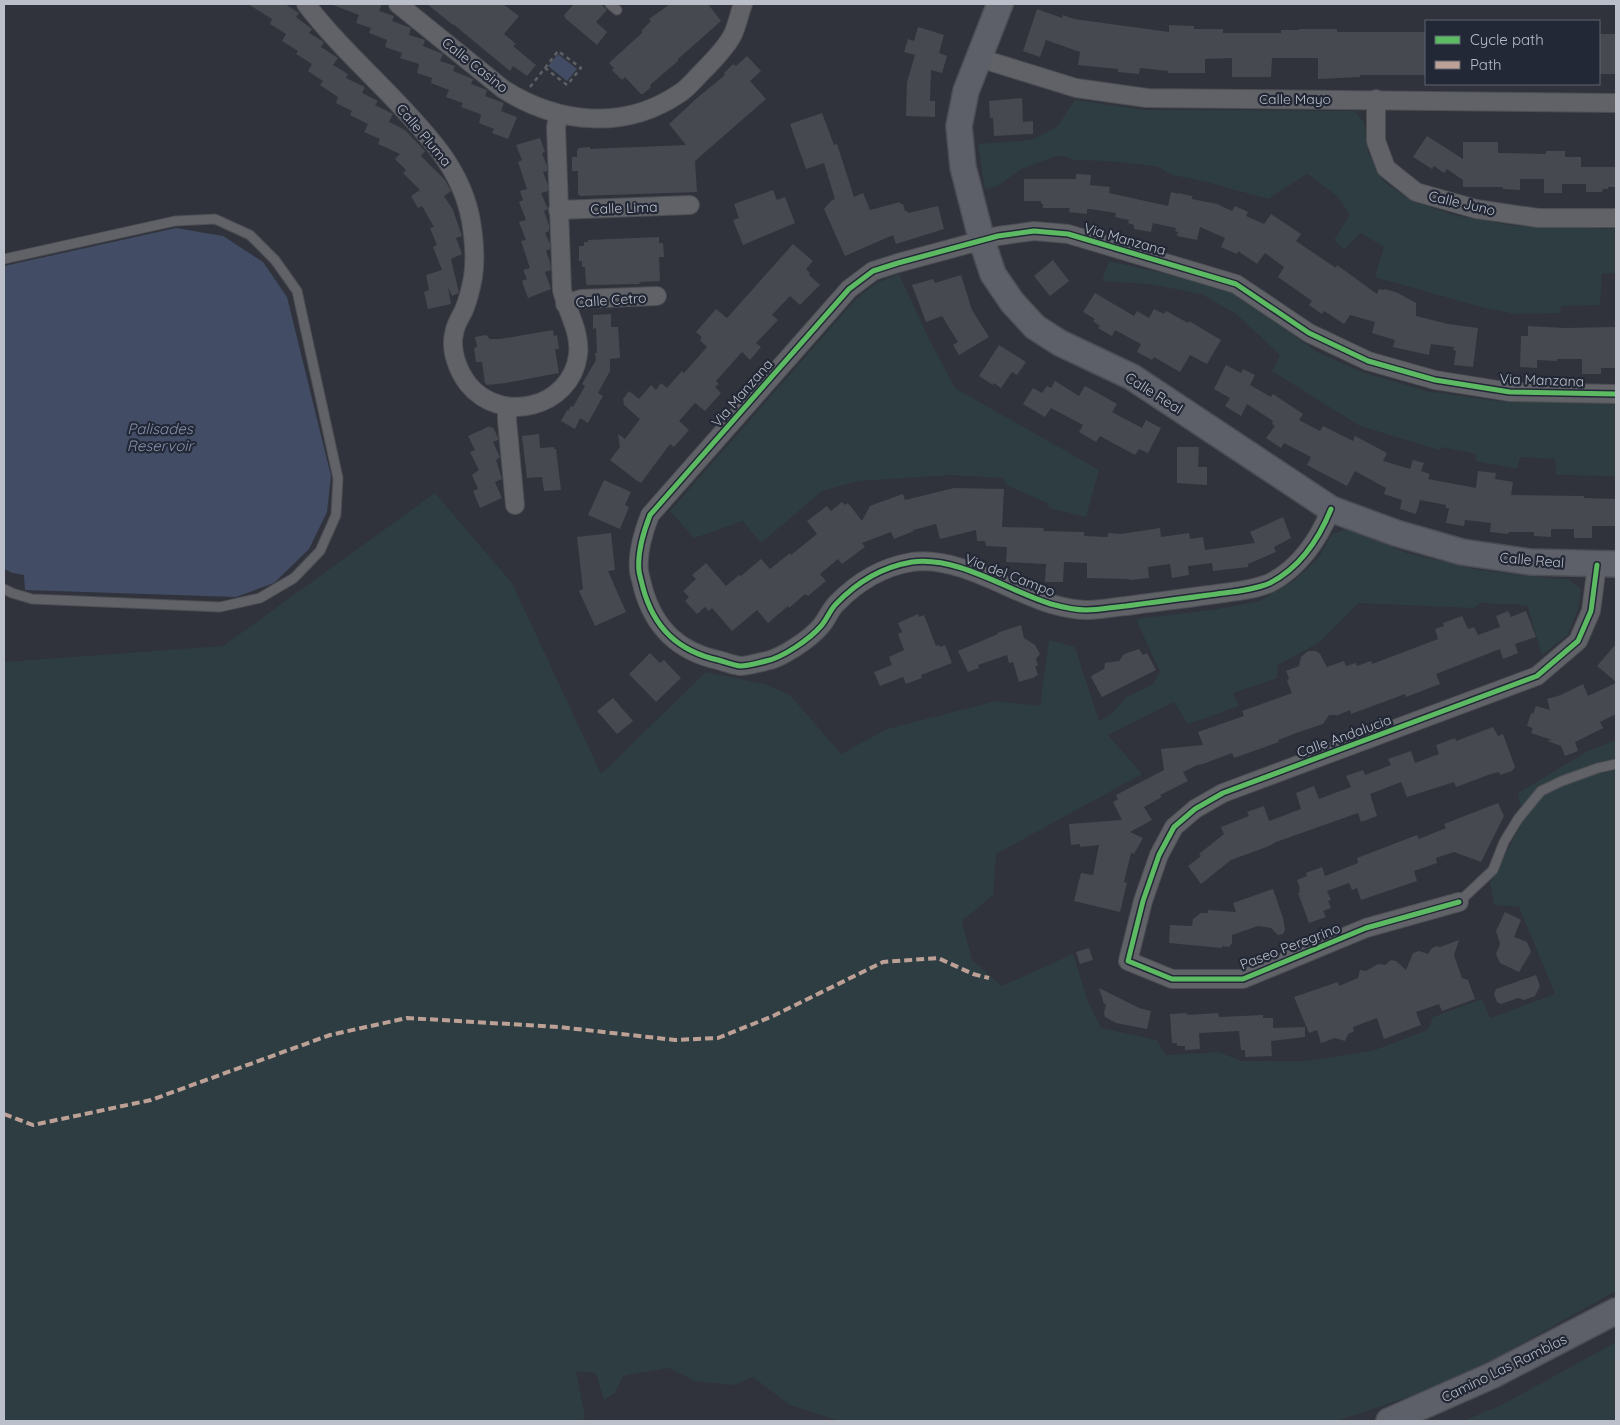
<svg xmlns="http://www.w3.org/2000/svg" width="1620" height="1425" viewBox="0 0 1620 1425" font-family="Quicksand,sans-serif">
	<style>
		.green { fill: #2e3d41 }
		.water { fill: #424c65 }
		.building { fill: #474950 }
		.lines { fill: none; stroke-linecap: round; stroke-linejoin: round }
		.lane-casing { stroke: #4c4e54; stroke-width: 11 }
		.street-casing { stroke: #4c4e54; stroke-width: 20 }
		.secondary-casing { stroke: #4c4e54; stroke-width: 28 }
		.path { stroke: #5d6166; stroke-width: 2.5; stroke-dasharray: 4 4; stroke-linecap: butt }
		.lane { stroke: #606268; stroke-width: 9 }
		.street { stroke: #606268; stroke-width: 18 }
		.secondary { stroke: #5d6068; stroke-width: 25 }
		.quiet { stroke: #bda197; stroke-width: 4; stroke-dasharray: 8 4; stroke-linecap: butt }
		.cycleway-casing { stroke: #232836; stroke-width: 8 }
		.cycleway { stroke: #5cba63; stroke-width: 5 }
		.labels { text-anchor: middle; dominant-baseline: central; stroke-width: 4.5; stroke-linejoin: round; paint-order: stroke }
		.street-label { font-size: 14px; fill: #bbbfca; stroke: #232836 }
		.water-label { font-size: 15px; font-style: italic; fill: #8692ae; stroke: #232836 }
	</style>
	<rect width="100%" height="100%" fill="#30333b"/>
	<!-- green -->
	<g class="green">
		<polygon points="1075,100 1144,110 1354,111 1364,122 1368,152 1383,181 1405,197 1453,215 1515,226 1616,229 1616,273 1602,274 1600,305 1561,306 1560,313 1515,314 1481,307 1375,277 1384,247 1360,233 1344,249 1334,240 1350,215 1336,195 1307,174 1268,199 1203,181 1172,175 1157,166 1105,161 1075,160 1060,155 1023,168 999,185 985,190 978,144 1032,140 1057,127"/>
		<polygon points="1109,261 1206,283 1235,293 1317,352 1362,372 1426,391 1496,401 1616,404 1616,476 1556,475 1555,459 1520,457 1517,469 1476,461 1475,454 1442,447 1440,450 1360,426 1272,371 1280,355 1235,313 1201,294 1149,284 1102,281"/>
		<polygon points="899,274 928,337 955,388 1099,470 1086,517 1049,508 1047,503 1006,485 1003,478 951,475 858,481 822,491 761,543 743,521 694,538 670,511 856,299 877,283"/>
		<polygon points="435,493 512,583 601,774 706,672 764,684 790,695 841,754 887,729 996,701 1040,706 1049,640 1075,647 1099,721 1110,715 1127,697 1153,684 1160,672 1136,619 1212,610 1260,601 1296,579 1319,557 1332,534 1347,529 1407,553 1478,570 1547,578 1568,579 1581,589 1578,610 1567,635 1542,655 1527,605 1480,603 1474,608 1358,603 1320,642 1278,665 1277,678 1233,693 1239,706 1188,724 1174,702 1108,735 1142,774 996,854 993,895 962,921 972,960 1002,986 1073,954 1088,1002 1101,1028 1157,1040 1166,1055 1219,1052 1241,1061 1305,1061 1372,1051 1428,1030 1433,1017 1482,999 1490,1018 1555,994 1519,907 1494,905 1490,883 1524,819 1518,793 1586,752 1616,740 1616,1291 1496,1358 1420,1393 1336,1421 837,1420 790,1405 753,1377 734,1385 695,1381 669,1368 623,1376 615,1393 604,1400 596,1373 576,1371 585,1417 581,1421 4,1421 4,662 223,646"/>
		<polygon points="1616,1342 1616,1421 1463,1421 1502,1405"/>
	</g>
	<!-- water -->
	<g class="water">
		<polygon points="558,54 577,69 567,81 548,66"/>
		<polygon points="176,228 223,236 263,262 287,297 331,476 327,512 309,549 274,583 236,597 25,590 24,575 13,573 4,569 4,266"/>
	</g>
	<!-- building -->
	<g class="building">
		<polygon points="248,4 285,4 299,13 296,17 312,29 309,33 324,42 321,47 338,58 333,65 348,74 346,78 365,87 362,93 378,101 375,105 393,114 389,122 405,130 425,151 421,156 445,180 451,191 444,196 453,210 462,236 456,238 462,254 451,259 459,293 452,296 448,287 451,304 428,309 424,292 429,290 426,275 442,270 433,247 437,245 430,228 434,227 422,206 418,208 411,196 420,190 403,173 406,170 395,159 400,154 378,144 380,139 364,132 368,124 350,115 352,111 336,103 338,97 320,85 323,81 308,71 312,64 296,54 298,51 282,41 286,34 270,24 272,19"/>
		<polygon points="333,4 382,4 379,11 394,16 392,21 411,28 409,35 425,40 423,46 443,54 440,61 455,66 453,71 473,79 471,84 487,90 485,96 504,103 501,111 517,117 508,139 492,133 494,129 479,123 481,116 480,114 461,107 463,103 446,97 449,90 431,83 432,78 417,73 419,64 400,58 402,53 385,47 387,40 369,33 371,28 356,23 359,15 333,5"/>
		<polygon points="427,4 503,4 519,16 504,34 516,44 513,46 536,65 527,76 513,66 510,71 453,24 453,25"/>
		<polygon points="574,4 601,4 607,10 596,22 607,32 597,45 565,18 564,15"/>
		<polygon points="670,4 708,4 721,21 678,59 678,61 650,85 651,87 643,94 641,94 625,77 622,80 612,70 614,68 609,63 643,32 641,31 651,21 649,19"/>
		<polygon points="1037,9 1062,18 1063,15 1074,19 1169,32 1169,25 1194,26 1194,29 1223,29 1223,33 1281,33 1281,30 1299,30 1299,29 1337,29 1337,32 1426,32 1426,75 1360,75 1360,77 1318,79 1318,58 1272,58 1271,77 1232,77 1232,58 1205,59 1205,73 1168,73 1168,71 1140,68 1139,74 1118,72 1118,69 1078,65 1080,52 1046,40 1040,57 1023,51"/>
		<polygon points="918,27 944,35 939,53 947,56 942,73 931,70 930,101 935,101 935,117 906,116 907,82 915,55 904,52 908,39 914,41"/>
		<rect x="1599" y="34" width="17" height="40"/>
		<polygon points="747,56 761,71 750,81 766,99 695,161 697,192 580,196 578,194 578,171 572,171 572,157 577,157 577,150 579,148 590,147 590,149 686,145 669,124 697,98 725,75 724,73 733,64 736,66"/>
		<polygon points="1022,98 1023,122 1033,121 1033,134 994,136 993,118 990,118 989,101"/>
		<polygon points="822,113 834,145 837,144 854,197 863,193 870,210 900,202 900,204 903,204 905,211 907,211 908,213 938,206 944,229 896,244 893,235 845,256 824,209 832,200 835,199 824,163 806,169 790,124"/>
		<polygon points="1427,136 1463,159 1463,142 1498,142 1498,153 1546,154 1546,151 1565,151 1565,157 1581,157 1581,167 1616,167 1616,187 1608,187 1608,189 1603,189 1602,192 1586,192 1586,184 1562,184 1562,193 1544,193 1544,179 1520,179 1520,190 1503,189 1503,187 1463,187 1463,180 1447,169 1444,173 1434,166 1432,169 1413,157"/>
		<polygon points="540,138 545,152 542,153 547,166 547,171 543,172 548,185 548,191 541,193 548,209 544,211 549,225 549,231 545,233 550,244 550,249 546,251 550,262 551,270 545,272 551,289 528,298 522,281 527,279 523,270 530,268 521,241 526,240 519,222 526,220 519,202 523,200 520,191 527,189 518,162 522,160 516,145"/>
		<polygon points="1076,174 1091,175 1090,185 1110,187 1109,193 1168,206 1171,192 1179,194 1179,193 1192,196 1192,199 1217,204 1232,211 1235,206 1248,212 1246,216 1264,224 1271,214 1301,234 1296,241 1336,268 1337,265 1377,294 1379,289 1384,290 1385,289 1398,293 1416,303 1416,316 1448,324 1478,328 1473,367 1454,365 1456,351 1453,350 1454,347 1431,344 1429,355 1393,347 1395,340 1372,333 1375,322 1350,315 1344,324 1324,311 1322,314 1309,305 1312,301 1278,277 1284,267 1265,253 1257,264 1238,251 1237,254 1221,247 1225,238 1200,227 1197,240 1177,236 1178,232 1175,231 1176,228 1153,223 1151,232 1134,229 1134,225 1128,223 1129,220 1115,217 1116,213 1090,209 1087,209 1087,214 1069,212 1070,208 1043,208 1043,204 1041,204 1041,201 1024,201 1024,179 1076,179"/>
		<polygon points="773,190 777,200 785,197 795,223 743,245 733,220 739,218 734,204"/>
		<polygon points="659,237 659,243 663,243 664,257 659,257 660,281 640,282 639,284 587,285 586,283 585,267 582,267 582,261 579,261 579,246 584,246 584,242 588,242 588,240"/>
		<polygon points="793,244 813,261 806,269 810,273 809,275 820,285 800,305 790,296 772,315 778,320 756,343 761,347 750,360 742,352 716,381 719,384 715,387 721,393 705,411 695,403 679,421 689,430 674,447 670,444 641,483 636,480 610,460 620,447 618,434 625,439 640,419 624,405 623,399 629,391 639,399 651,385 656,390 661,383 667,388 682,371 684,373 707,347 700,340 702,337 696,332 716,309 727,318"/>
		<polygon points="1053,260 1069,281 1050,296 1034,276"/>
		<polygon points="961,275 972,310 989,337 959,355 953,345 958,342 942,316 926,322 912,285 933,279 935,283"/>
		<polygon points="1095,293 1134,316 1137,311 1149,318 1154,309 1164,314 1166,311 1188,323 1189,321 1221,340 1207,364 1190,355 1180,372 1154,357 1152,360 1137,352 1141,344 1115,330 1112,336 1098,328 1100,326 1093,321 1095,319 1083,312"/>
		<polygon points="611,314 611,327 618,327 620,358 610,359 610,371 598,393 603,396 588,423 580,418 575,429 561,421 567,410 568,411 571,406 573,407 585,386 582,384 596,360 595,353 597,353 596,328 593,329 593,315"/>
		<polygon points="1528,326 1564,328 1616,327 1616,368 1601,368 1601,374 1582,374 1582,359 1557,359 1557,361 1537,360 1537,368 1520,367 1521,336 1528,336"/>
		<polygon points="553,330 554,336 557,335 559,349 555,349 559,373 506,383 487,385 485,383 482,362 476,362 474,348 477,347 475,337 486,335 490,339 500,339"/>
		<polygon points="999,345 1026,362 1017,375 1012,372 1001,388 994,383 993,385 979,376"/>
		<polygon points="1226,365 1241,373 1243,369 1255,375 1250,385 1271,397 1273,394 1303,414 1299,420 1320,431 1323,426 1353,441 1355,436 1387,453 1383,461 1410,469 1413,460 1424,463 1421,471 1430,474 1428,479 1476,488 1478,471 1496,473 1495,479 1513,482 1511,495 1584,496 1584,498 1616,499 1616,526 1592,526 1592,538 1574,538 1574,529 1551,529 1551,537 1534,536 1534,532 1509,532 1508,534 1490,532 1491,523 1465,520 1464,526 1446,523 1449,508 1446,508 1446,505 1420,500 1416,514 1400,509 1402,500 1384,494 1386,488 1355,471 1347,486 1307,465 1311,457 1284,443 1281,448 1266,438 1275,426 1272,424 1273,421 1247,404 1241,416 1225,406 1230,398 1214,389"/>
		<polygon points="1055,381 1079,396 1085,386 1103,396 1117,404 1112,412 1142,428 1146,420 1161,428 1148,453 1139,449 1135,455 1100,436 1096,442 1079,432 1083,425 1051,408 1045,417 1023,404 1033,388 1042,393 1047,386 1051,388"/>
		<polygon points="490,426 491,428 493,427 498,438 498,440 493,442 500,457 496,460 502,479 495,482 502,498 480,508 473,491 478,489 472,475 479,470 470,452 475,450 468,436"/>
		<polygon points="539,434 540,448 554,447 554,449 556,449 561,490 544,491 542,477 527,478 522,436"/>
		<polygon points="1177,447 1199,447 1198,467 1207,467 1207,485 1177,483"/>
		<polygon points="604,480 631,492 625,505 629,507 620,529 588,515"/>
		<polygon points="954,488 1004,489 1002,527 1044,528 1043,531 1084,532 1084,536 1108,537 1108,533 1121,534 1160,528 1161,537 1189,533 1190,539 1203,537 1205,550 1255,543 1250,532 1283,517 1291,538 1274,547 1276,552 1248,564 1248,567 1213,571 1212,563 1188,566 1189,575 1172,578 1170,564 1148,567 1149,578 1130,580 1129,579 1087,578 1087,563 1064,562 1063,582 1045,582 1046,564 1006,562 1007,547 986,546 985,541 977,541 976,530 940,539 936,524 913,530 914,531 894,539 891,532 862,543 865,547 842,564 838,559 820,574 826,581 808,596 805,594 789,608 788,606 768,623 757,610 732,631 712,608 709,611 705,607 697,614 685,601 689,597 683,591 696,579 692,575 706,563 726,586 739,575 741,576 761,559 770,569 790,553 791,555 817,534 807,521 827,506 831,511 842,502 845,505 848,503 862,521 870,506 875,504 903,494 905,500"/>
		<polygon points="611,533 615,570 608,571 626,612 595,626 579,591 583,589 577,537"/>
		<polygon points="1508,611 1511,617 1526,611 1536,637 1515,644 1518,653 1503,659 1500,649 1436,674 1440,684 1406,697 1405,694 1351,714 1350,710 1338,715 1329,715 1323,724 1299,732 1278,740 1279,742 1234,758 1232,753 1203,764 1197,765 1183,772 1188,781 1160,795 1162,797 1144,807 1152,820 1130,832 1143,838 1134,854 1131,853 1124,882 1127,883 1120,912 1074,901 1081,873 1093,875 1099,845 1080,847 1080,844 1071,845 1069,824 1122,820 1113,802 1118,799 1116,795 1164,770 1161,749 1203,745 1198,732 1244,716 1242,711 1292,693 1287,681 1289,678 1286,671 1299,666 1301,657 1308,651 1316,651 1320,654 1327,667 1344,661 1346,666 1356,663 1357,666 1371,661 1372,664 1438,639 1435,629 1444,626 1443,623 1462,616 1468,629 1474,627 1478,635 1500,627 1496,616"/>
		<polygon points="918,614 919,617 924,615 936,646 939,645 940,647 945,645 952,663 921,675 922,678 906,684 903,677 880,686 874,672 892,665 889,657 904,650 898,634 902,632 898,623"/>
		<polygon points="1021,625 1024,638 1035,645 1040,654 1036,659 1038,666 1035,666 1038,675 1035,676 1035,677 1019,682 1013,662 1009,663 1007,655 978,665 979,668 968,672 958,651 998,634 997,633"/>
		<polygon points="1616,644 1616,682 1597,666"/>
		<polygon points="1139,649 1143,655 1147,653 1156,670 1102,697 1091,677 1093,675 1104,669 1105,663 1119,661 1124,654"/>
		<polygon points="650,653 660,663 664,660 681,678 656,702 629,674"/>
		<polygon points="1616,683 1616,714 1600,722 1603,728 1575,742 1578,751 1565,756 1561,746 1547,741 1552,740 1531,733 1533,728 1527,726 1531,713 1533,714 1536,706 1550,710 1547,699 1561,695 1583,684 1588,696"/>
		<polygon points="613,698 633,721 617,734 597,711"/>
		<polygon points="1493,727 1498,736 1503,734 1515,767 1512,771 1500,775 1499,772 1491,774 1456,787 1454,782 1407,797 1401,782 1370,794 1377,816 1361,822 1358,813 1276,842 1269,846 1231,860 1201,884 1188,866 1201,856 1199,854 1224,834 1221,827 1249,816 1247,812 1264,806 1269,821 1301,809 1296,793 1314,786 1319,799 1351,787 1346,776 1363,770 1365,775 1391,765 1388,759 1411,751 1415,763 1439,754 1436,745 1455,738 1456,741"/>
		<polygon points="1498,803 1504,816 1481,862 1454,852 1436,858 1437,863 1414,871 1417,881 1361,900 1357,888 1352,890 1349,883 1327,891 1331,900 1328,901 1331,908 1323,911 1326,917 1309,923 1298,893 1300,892 1299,889 1300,888 1297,880 1307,876 1306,873 1322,867 1325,876 1358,863 1357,858 1417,835 1419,839 1446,828 1444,824"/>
		<polygon points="1273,889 1283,918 1285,930 1283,934 1278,935 1271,928 1258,926 1232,935 1232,943 1229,947 1222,946 1222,948 1169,943 1170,925 1192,926 1193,919 1201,913 1208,913 1208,910 1236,912 1233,903"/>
		<polygon points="1505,912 1521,920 1514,937 1527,942 1531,952 1519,972 1500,963 1496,954 1500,944 1496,931"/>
		<polygon points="1459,940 1454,955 1462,978 1468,980 1475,999 1442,1011 1439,1004 1416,1012 1421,1025 1384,1039 1377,1018 1353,1027 1354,1031 1348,1034 1345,1041 1335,1038 1321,1043 1317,1030 1309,1033 1294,997 1338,982 1339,986 1358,978 1360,970 1366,971 1378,964 1385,965 1391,960 1396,961 1406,970 1413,953 1419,951 1428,954 1432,948 1437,946 1440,947"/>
		<polygon points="1089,948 1093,960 1080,964 1076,952"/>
		<polygon points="1536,975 1540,986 1535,996 1524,1000 1518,998 1501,1004 1497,1002 1494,994 1496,989"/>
		<polygon points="1099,988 1139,1008 1151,1011 1147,1029 1116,1023 1105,1017 1104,1013 1106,1004 1104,1004"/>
		<polygon points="1187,1013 1187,1015 1218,1013 1219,1017 1263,1015 1263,1018 1273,1018 1273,1028 1305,1027 1305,1037 1271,1041 1272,1056 1245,1057 1245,1050 1241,1050 1239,1031 1199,1033 1200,1049 1185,1050 1185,1046 1177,1046 1177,1043 1172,1043 1170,1014"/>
	</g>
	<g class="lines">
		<!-- lane casing -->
		<g class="lane-casing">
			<g id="lane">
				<polyline points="610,4 617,10"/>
				<polyline points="4,259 175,221 215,219 250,235 275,260 297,291 338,478 336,515 320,551 294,578 260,598 220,607 32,599 12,593 4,589"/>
				<polyline points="1459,902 1493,870 1504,842 1518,819 1541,791 1562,781 1598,768 1616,764"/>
			</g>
		</g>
		<!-- street casing -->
		<g class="street-casing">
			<g id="street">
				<path d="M306 4C332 38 363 67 393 98 427 134 462 169 471 221 474 239 476 258 473 277 471 288 468 300 464 310 460 318 455 325 454 334 450 350 458 371 468 384 501 425 571 408 578 355 581 332 567 312 562 290L556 127 559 114"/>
				<path d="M398 4 503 89C558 124 625 131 680 93 688 88 695 79 702 72 712 62 725 49 732 36 737 27 739 14 743 4"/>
				<polyline points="979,58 1076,88 1147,98 1616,103"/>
				<polyline points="1376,99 1376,141 1386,168 1416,192 1476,209 1538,218 1616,218"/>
				<polyline points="558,210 690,205"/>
				<polyline points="565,304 581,299 657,296"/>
				<polyline points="507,407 507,420 515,505"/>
				<path d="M1331 509C1319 539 1299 568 1270 583 1252 591 1228 592 1209 595 1181 599 1154 602 1126 606 1113 607 1099 610 1086 610 1074 610 1062 607 1051 604 1008 591 959 556 912 562 882 567 857 582 836 604 830 610 827 619 821 626 810 639 782 658 766 661 758 663 748 666 740 666 733 665 725 662 718 660 678 651 654 628 643 588 642 583 640 577 639 571 637 552 643 533 650 515L849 289 873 271 898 263 998 236 1034 231 1068 234 1236 284 1309 333 1368 361 1435 380 1510 392 1616 394"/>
				<polyline points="1459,902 1366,928 1243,979 1172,979 1128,961 1143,901 1159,855 1174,827 1195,809 1223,793 1537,676 1578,641 1591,611 1597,565"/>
			</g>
		</g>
		<!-- secondary casing -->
		<g class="secondary-casing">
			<g id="secondary">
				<polyline points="1000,4 966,91 959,126 963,167 982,241 993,274 1012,302 1035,327 1060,343 1132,377 1331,509 1396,533 1462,552 1530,562 1616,564"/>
				<polyline points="1389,1421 1493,1375 1616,1311"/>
			</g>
		</g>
		<!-- path -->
		<polyline class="path" points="530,87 545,68 567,85 581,68 558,51 545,68"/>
		<!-- lane -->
		<use href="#lane" class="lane"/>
		<!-- street -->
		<use href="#street" class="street"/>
		<!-- secondary -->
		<use href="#secondary" class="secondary"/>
		<!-- quiet -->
		<polyline class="quiet" points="4,1114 33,1125 151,1100 330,1035 407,1018 559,1027 675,1040 718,1038 773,1016 883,962 938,958 973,974 989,978"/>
		<!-- cycleway casing -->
		<g class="cycleway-casing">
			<g id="cycleway">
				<path d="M1331 509C1319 539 1299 568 1270 583 1252 591 1228 592 1209 595 1181 599 1154 602 1126 606 1113 607 1099 610 1086 610 1074 610 1062 607 1051 604 1008 591 959 556 912 562 882 567 857 582 836 604 830 610 827 619 821 626 810 639 782 658 766 661 758 663 748 666 740 666 733 665 725 662 718 660 678 651 654 628 643 588 642 583 640 577 639 571 637 552 643 533 650 515L849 289 873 271 898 263 998 236 1034 231 1068 234 1236 284 1309 333 1368 361 1435 380 1510 392 1616 394"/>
				<polyline points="1459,902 1366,928 1243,979 1172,979 1128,961 1143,901 1159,855 1174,827 1195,809 1223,793 1537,676 1578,641 1591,611 1597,565"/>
			</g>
		</g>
		<!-- cycleway -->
		<use href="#cycleway" class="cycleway"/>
	</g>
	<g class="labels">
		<!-- street labels -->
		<g class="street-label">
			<text transform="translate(475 65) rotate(38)">Calle Casino</text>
			<text x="1295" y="99">Calle Mayo</text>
			<text transform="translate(424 135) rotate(50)">Calle Pluma</text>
			<text transform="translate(1462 203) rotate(13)">Calle Juno</text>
			<text transform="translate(624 208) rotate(-2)">Calle Lima</text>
			<text transform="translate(1125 239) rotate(16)">Via Manzana</text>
			<text transform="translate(611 300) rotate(-4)">Calle Cetro</text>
			<text transform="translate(1542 380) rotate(2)">Via Manzana</text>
			<text transform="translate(742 393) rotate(-49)">Via Manzana</text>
			<text transform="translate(1154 393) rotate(32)">Calle Real</text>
			<text transform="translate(1532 560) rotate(5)">Calle Real</text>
			<text transform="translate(1010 575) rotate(21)">Via del Campo</text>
			<text transform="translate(1344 736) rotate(-20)">Calle Andalucia</text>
			<text transform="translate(1290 946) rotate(-21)">Paseo Peregrino</text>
			<text transform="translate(1504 1368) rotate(-26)">Camino Las Ramblas</text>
		</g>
		<!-- water labels -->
		<g class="water-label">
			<text x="160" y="428">Palisades<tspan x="160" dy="17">Reservoir</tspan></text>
		</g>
	</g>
	<!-- border -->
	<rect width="1620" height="1425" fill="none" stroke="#bbbfca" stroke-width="10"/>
	<!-- legend -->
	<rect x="1425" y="20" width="175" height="65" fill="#232836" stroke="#606471"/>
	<rect x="1435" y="36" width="25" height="8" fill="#5cba63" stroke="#606471"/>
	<text x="1470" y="45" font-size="15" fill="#bbbfca">Cycle path</text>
	<rect x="1435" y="61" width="25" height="8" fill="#bda197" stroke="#606471"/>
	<text x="1470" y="70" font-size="15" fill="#bbbfca">Path</text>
</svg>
